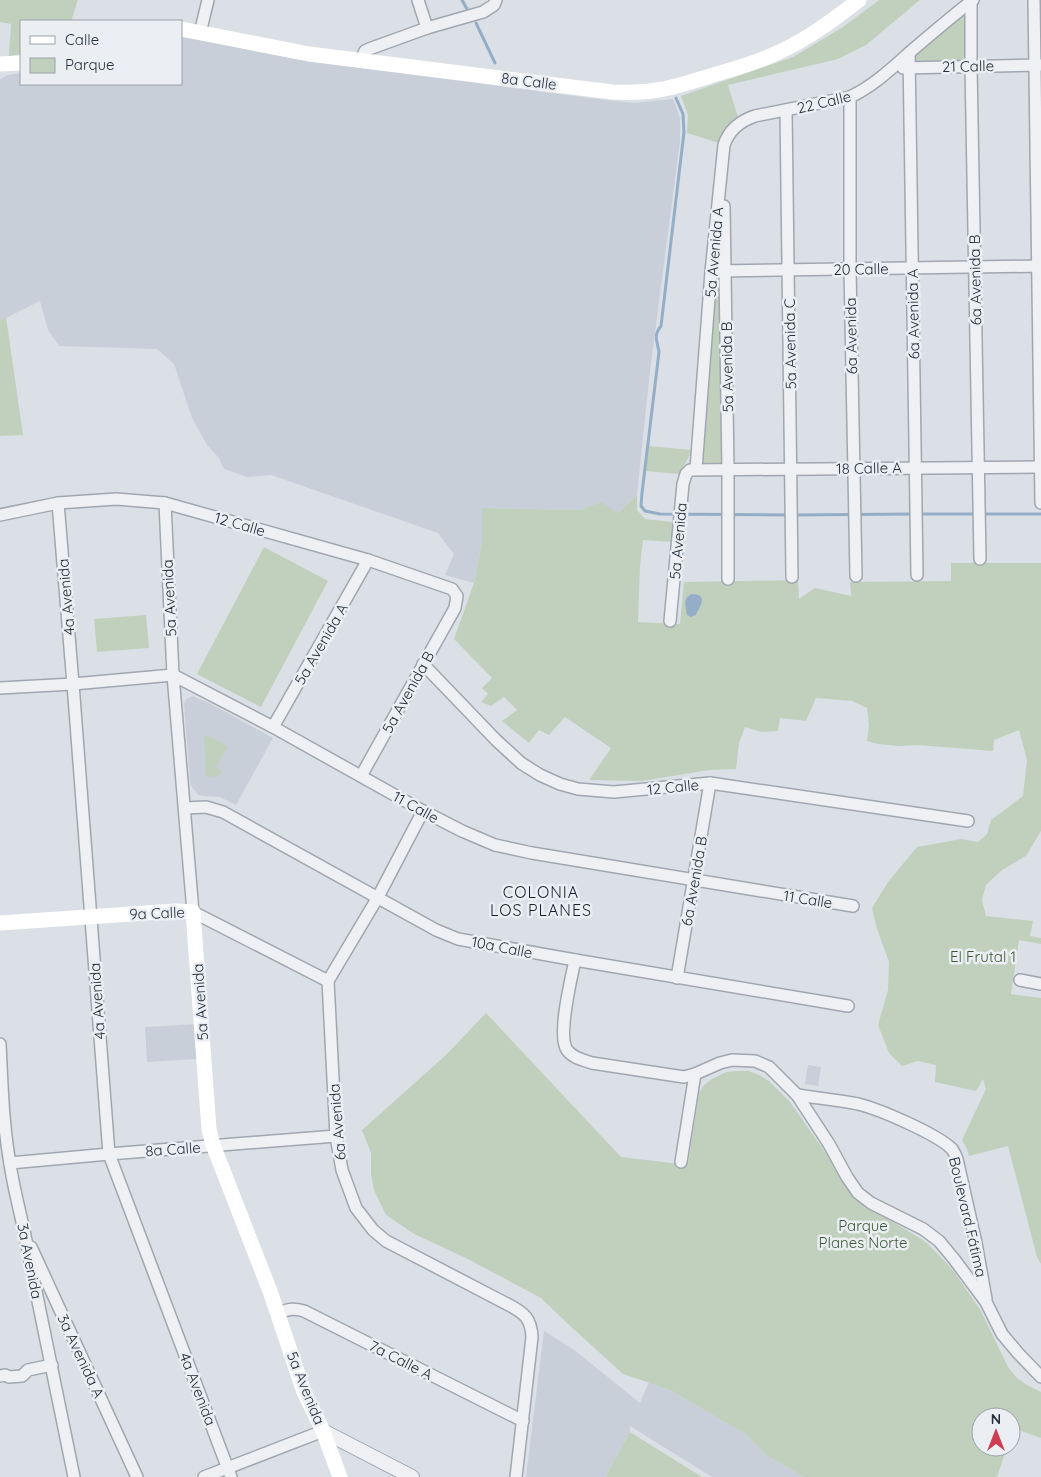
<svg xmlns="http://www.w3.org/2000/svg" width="1041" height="1477" viewBox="0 0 1041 1477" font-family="Quicksand,sans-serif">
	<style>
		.built { fill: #c9cfd8 }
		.green { fill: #c1d0bc }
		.water { fill: #95aec7 }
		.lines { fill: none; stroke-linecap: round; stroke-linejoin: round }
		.stream { stroke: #95aec7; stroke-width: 3 }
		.minor-casing { stroke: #a1a7b0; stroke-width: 14 }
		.tertiary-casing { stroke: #a1a7b0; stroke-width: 16 }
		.minor { stroke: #eef0f4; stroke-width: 11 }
		.tertiary { stroke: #eef0f4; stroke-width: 14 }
		.secondary { stroke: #fff; stroke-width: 15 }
		.labels { text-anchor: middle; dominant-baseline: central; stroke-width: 5; stroke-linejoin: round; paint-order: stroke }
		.street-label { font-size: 15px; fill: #252e3c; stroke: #ebeff4 }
		.park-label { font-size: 15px; fill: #3a5833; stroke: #ebeff4 }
		.neighbourhood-label { font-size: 16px; letter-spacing: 1px; fill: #181f2d; stroke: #ebeff4 }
	</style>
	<rect width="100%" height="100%" fill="#dbe0e6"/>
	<!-- built -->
	<g class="built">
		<polygon points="181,37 227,45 300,60 598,99 634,103 673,99 680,118 680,141 650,371 637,495 618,513 602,503 580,510 482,508 482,542 474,583 445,575 454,554 438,533 271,475 247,477 224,469 219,458 207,445 192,418 174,364 157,349 59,346 48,330 40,301 0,321 0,79 8,75 21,73 21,84 181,84"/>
		<polygon points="193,696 213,705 273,738 236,805 220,797 204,796 198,795 192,787 190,782 184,704 186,699"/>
		<polygon points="196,1024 198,1059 147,1062 145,1027"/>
		<polygon points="808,1065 821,1067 818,1086 805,1084"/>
		<polygon points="544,1331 573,1349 640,1403 649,1382 670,1390 747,1435 766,1455 804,1477 712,1477 630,1426 630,1432 605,1477 526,1477"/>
	</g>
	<!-- green -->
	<g class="green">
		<polygon points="0,0 78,0 71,21 21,21 21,54 9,56 11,24 0,22"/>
		<polygon points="879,0 920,0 866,45 838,59 728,85 738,117 725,128 719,143 687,133 688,115 681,96 793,57 843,27"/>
		<polygon points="971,1 971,66 909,68 909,53"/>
		<polygon points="725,271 728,469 696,469 711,272"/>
		<polygon points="6,317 23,435 0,436 0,321"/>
		<path d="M649 446 691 450C689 459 683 466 679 474L646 471Z"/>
		<polygon points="637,495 637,510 645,519 673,522 671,542 643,540 640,566 638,622 680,624 684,582 798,580 799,599 815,588 851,596 850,582 951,581 951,563 1041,563 1041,831 1026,856 1002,870 986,885 982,900 986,916 1033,921 1030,936 1041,938 1041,944 1019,940 1011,994 1041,998 1041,1264 1037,1257 1008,1146 969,1156 967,1149 962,1140 986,1089 983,1079 976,1091 935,1082 936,1065 918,1061 902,1066 889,1053 878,1025 888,990 889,962 877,929 872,908 888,882 917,847 961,839 978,842 987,834 991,820 1023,796 1027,760 1019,730 994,740 993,751 917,745 898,746 878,744 867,741 869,725 867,708 852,701 816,698 806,721 780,718 778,731 761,732 745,727 739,743 736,769 709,770 642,781 589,780 611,748 565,717 549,735 539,730 529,743 502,721 517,710 504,697 491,706 481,702 488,694 482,688 492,678 454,639 474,583 482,542 482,508 580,510 602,502 618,513"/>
		<polygon points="264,547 328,581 261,707 197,674"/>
		<polygon points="146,615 149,648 97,652 94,619"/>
		<polygon points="206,735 228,746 216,767 222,771 218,776 206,777 204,738"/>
		<polygon points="486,1013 621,1157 688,1165 699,1093 704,1085 712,1079 726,1072 738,1071 749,1071 759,1075 769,1081 790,1102 860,1202 926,1242 953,1270 981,1311 1008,1367 1017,1378 1027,1385 1041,1392 1041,1438 1013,1428 1011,1434 1011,1417 981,1417 981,1447 1007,1447 997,1477 804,1477 766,1455 747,1435 670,1390 623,1374 568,1324 541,1298 466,1258 414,1234 386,1215 374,1190 371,1174 371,1153 362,1130 446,1055"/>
		<polygon points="630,1432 702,1477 605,1477"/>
	</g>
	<!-- water -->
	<path class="water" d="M692 594C710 595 699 607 696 615L691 617 687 615C686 606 682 598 692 594Z"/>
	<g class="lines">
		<!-- stream -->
		<g class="stream">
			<polyline points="462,0 467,9"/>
			<polyline points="476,23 495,63"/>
			<path d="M676 98 683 114 684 132 661 326C653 336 657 340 659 352L642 493 641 506 645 511 660 514 788 515"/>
			<polyline points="919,514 976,514"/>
			<polyline points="982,514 1041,514"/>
			<polyline points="794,515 913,514"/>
		</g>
		<!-- minor casing -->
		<g class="minor-casing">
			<g id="minor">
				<polyline points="418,0 427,28"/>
				<polyline points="1034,0 1041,503"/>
				<polyline points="971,1 971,66 980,559"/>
				<polyline points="200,33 208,0"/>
				<polyline points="909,53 917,575"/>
				<polyline points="361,60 365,51 369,49 427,28 483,12 494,5 496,0"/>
				<polyline points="903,68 1041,65"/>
				<polyline points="850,97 850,269 856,576"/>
				<polyline points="786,110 792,577"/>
				<polyline points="724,206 728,469 728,579"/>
				<polyline points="718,271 1041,266"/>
				<path d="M696 469 711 272 724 145C729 130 740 121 755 116L850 97C873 86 890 70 909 53 930 35 951 17 973 0"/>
				<polyline points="58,503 73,684 109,1154 231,1477"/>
				<polyline points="165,503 173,675 193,912 328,981"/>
				<polyline points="0,515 58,503 116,499 165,503 368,560 452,589 457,596 455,608 361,776"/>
				<polyline points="670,621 683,484 686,474 690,470 1041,467"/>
				<polyline points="423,664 496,740 521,763 540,775 560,784 578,789 614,792 710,783 968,821"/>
				<polyline points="0,688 73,684 173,675 273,727 423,811 462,831 495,845 532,853 853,906"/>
				<polyline points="273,727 368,560"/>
				<polyline points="185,808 206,807 223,812 436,930 458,939 575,960 848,1006"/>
				<path d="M423 811 378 897 328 981 336 1136 342 1170 356 1208 373 1230 386 1241 509 1305C524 1313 531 1318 532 1337L516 1477"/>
				<path d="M575 960C571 980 557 1035 567 1050 573 1058 583 1060 592 1063L684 1077 695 1074 720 1063 732 1060 755 1061 769 1067 797 1095 829 1144 847 1177 858 1193 871 1203 923 1229 939 1241 954 1259 986 1302 1002 1334 1018 1353 1041 1377"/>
				<polyline points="677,978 710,783"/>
				<polyline points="1020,980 1041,984"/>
				<path d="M0 1044C2 1084 3 1124 10 1164 15 1197 25 1229 30 1262L74 1477"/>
				<path d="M797 1095C817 1098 838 1100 858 1104 879 1109 937 1134 952 1149 954 1152 956 1156 957 1159L976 1243 986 1299"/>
				<polyline points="681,1162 695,1074"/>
				<polyline points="10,1163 109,1154 336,1136"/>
				<polyline points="31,1247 137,1477"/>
				<path d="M277 1314C287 1309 293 1308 304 1311L523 1421"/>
				<polyline points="0,1376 5,1375 9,1377 22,1376 28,1370 52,1365"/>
				<polyline points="204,1477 323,1431"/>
			</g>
		</g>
		<!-- tertiary casing -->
		<g class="tertiary-casing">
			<polyline id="tertiary" points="323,1431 412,1477"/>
		</g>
		<!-- minor -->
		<use href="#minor" class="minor"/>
		<!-- tertiary -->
		<use href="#tertiary" class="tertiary"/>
		<!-- secondary -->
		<g class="secondary">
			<path d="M181 29 309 54 612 92C652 94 673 88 710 76 733 69 757 63 779 52 808 39 833 20 859 0"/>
			<polyline points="0,64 21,63"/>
			<polyline points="0,923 175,911 193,912 209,1129 213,1145 270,1291 304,1392 323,1431 340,1477"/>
		</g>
	</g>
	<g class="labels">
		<!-- street labels -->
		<g class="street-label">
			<text transform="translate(968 66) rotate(-1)">21 Calle</text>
			<text transform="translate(529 81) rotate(7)">8a Calle</text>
			<text transform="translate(824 102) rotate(-13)">22 Calle</text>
			<text transform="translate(714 252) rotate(-85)">5a Avenida A</text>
			<text transform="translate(861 269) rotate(-1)">20 Calle</text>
			<text transform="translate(975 280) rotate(-91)">6a Avenida B</text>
			<text transform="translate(913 314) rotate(-91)">6a Avenida A</text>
			<text transform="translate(851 336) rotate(-91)">6a Avenida</text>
			<text transform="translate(790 344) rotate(-91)">5a Avenida C</text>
			<text transform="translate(727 367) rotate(-91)">5a Avenida B</text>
			<text transform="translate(869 468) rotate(-1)">18 Calle A</text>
			<text transform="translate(240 524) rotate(16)">12 Calle</text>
			<text transform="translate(678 541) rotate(-85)">5a Avenida</text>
			<text transform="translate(66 597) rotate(-95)">4a Avenida</text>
			<text transform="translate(169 598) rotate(-93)">5a Avenida</text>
			<text transform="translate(321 644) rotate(-60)">5a Avenida A</text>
			<text transform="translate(408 692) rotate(-61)">5a Avenida B</text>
			<text transform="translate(673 787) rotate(-6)">12 Calle</text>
			<text transform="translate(416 807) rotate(29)">11 Calle</text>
			<text transform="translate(694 881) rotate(-80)">6a Avenida B</text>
			<text transform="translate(808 899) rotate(9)">11 Calle</text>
			<text transform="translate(157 913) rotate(-2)">9a Calle</text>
			<text transform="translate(502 947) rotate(11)">10a Calle</text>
			<text transform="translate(97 1001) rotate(-94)">4a Avenida</text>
			<text transform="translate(200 1002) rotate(-94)">5a Avenida</text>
			<text transform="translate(337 1122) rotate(-95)">6a Avenida</text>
			<text transform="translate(173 1149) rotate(-4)">8a Calle</text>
			<text transform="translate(968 1217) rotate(77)">Boulevard Fátima</text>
			<text transform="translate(30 1261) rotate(79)">3a Avenida</text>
			<text transform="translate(81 1356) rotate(65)">3a Avenida A</text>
			<text transform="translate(401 1360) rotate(27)">7a Calle A</text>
			<text transform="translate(306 1388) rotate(68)">5a Avenida</text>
			<text transform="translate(198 1389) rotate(69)">4a Avenida</text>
		</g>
		<!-- park labels -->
		<g class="park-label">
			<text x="983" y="956">El Frutal 1</text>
			<text x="863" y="1225">Parque<tspan x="863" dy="17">Planes Norte</tspan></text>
		</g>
		<!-- neighbourhood labels -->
		<g class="neighbourhood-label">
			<text x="541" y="892">COLONIA<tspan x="541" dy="18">LOS PLANES</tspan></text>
		</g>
	</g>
	<!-- legend -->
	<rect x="20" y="20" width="162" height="65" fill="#ebeff4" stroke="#9ca2aa"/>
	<rect x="30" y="36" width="25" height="8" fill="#ffffff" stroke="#9ca2aa"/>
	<text x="65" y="45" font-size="15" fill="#252e3c">Calle</text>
	<rect x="30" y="58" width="25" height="15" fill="#c1d0bc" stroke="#9ca2aa"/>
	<text x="65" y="70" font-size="15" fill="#252e3c">Parque</text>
	<!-- north arrow -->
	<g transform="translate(996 1432)"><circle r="24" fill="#ebeff4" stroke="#9ca2aa"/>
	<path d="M0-4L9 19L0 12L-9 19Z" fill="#cf3d53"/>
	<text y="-8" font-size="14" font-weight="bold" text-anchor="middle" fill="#252e3c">N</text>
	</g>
</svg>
